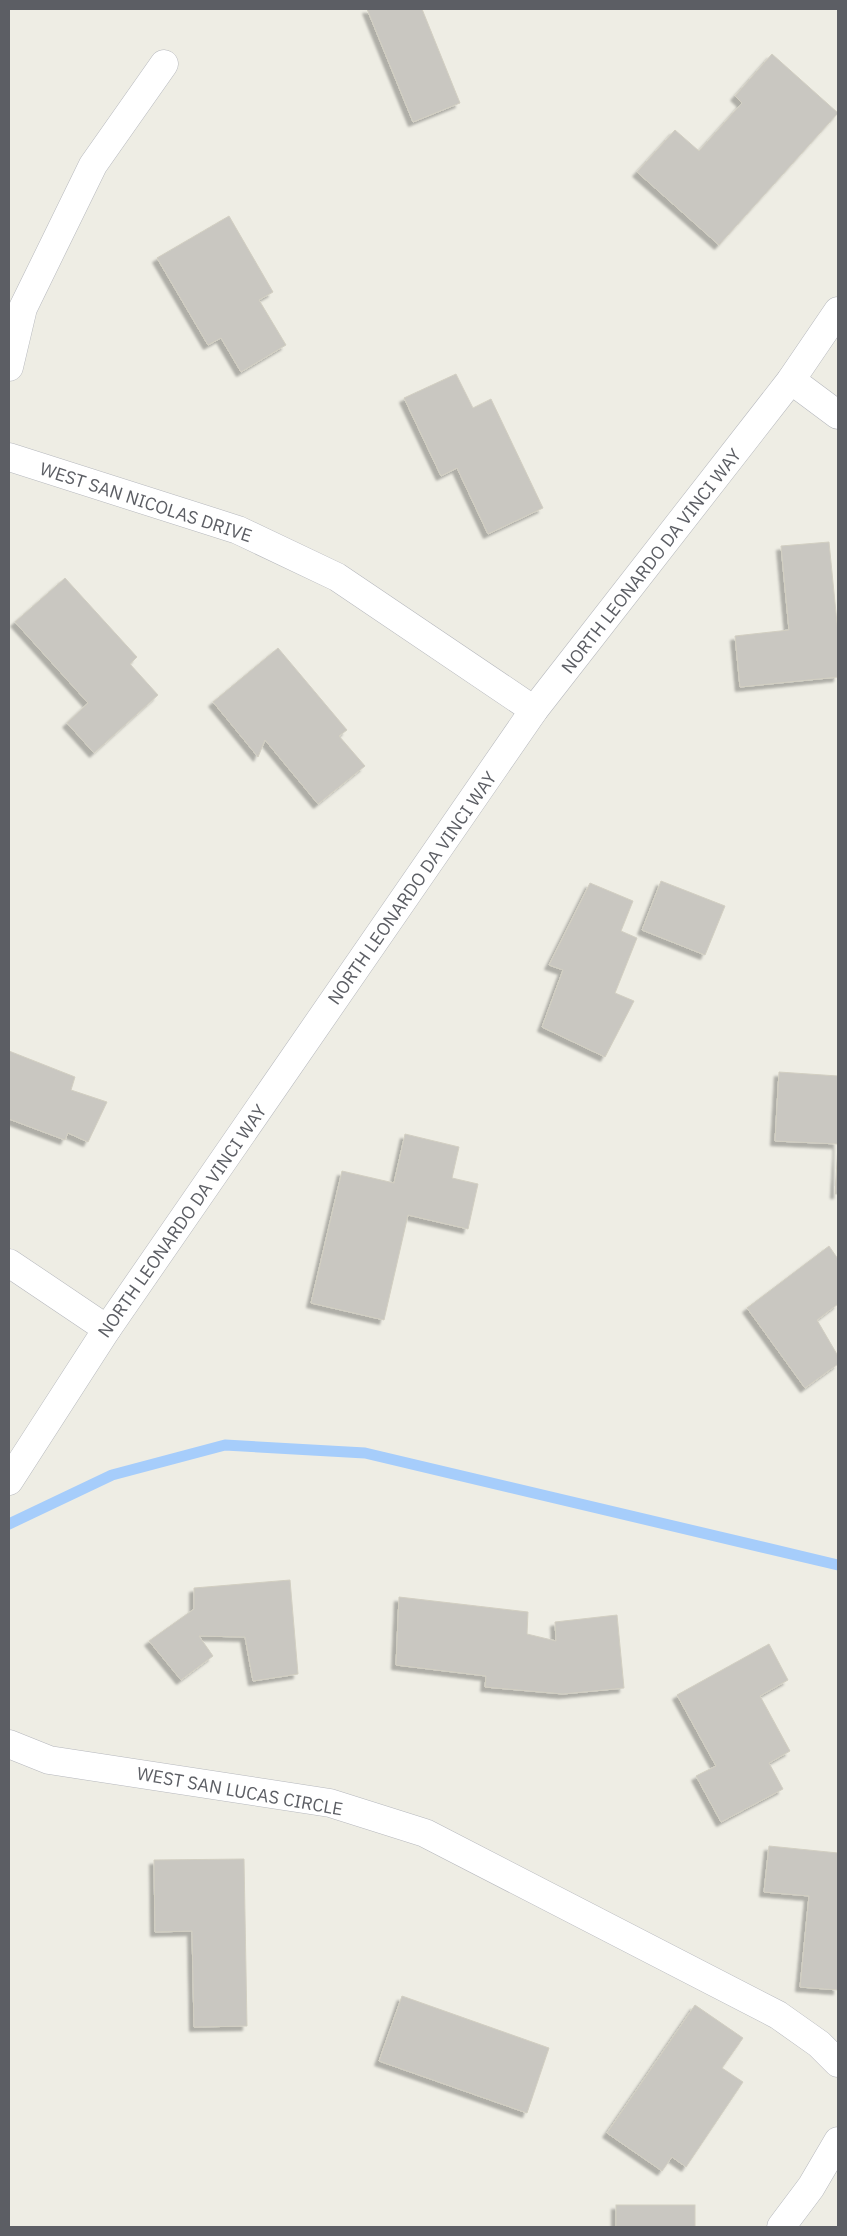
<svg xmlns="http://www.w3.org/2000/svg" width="847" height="2236" viewBox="0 0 847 2236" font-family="'IBM Plex Sans',sans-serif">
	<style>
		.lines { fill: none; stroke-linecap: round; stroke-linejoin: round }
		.stream { stroke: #a6cdfb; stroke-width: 11 }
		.building { fill: #c9c7c1; stroke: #d2cfc2; filter: url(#shadow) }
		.minor-casing { stroke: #b6b8bd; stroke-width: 29 }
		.minor { stroke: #fff; stroke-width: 28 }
		.labels { text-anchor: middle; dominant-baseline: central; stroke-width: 4; stroke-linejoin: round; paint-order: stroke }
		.street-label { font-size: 18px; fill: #5c5e64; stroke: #fff }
	</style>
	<defs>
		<filter id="shadow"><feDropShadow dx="-4.5" dy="4.5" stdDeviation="1" flood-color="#0004"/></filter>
	</defs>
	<rect width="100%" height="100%" fill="#eeede4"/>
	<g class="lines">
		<!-- stream -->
		<polyline class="stream" points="9,1524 112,1475 225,1445 365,1453 838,1565"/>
	</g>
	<!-- building -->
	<g class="building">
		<polygon points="367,9 422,9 460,103 413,122"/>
		<polygon points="772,54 838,113 719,245 637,172 675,130 699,151 742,103 735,96"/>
		<polygon points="229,216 273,292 259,300 286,345 241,372 221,338 208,345 157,258"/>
		<polygon points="456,374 473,408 491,399 543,508 488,534 457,468 441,476 404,398"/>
		<polygon points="829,542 838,633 838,677 740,687 735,636 789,630 781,546"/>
		<polygon points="65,578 137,657 130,664 158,695 94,753 67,723 88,703 15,622"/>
		<polygon points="278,648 347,730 339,736 365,766 318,804 265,740 258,757 213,702"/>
		<polygon points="661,881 725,906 705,955 642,930"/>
		<polygon points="590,883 633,901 621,931 637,938 615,993 634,1001 605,1057 542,1027 563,970 549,965"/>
		<polygon points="9,1051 75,1077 71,1090 107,1102 88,1142 68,1133 65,1140 9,1119"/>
		<polygon points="779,1072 838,1076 838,1194 835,1194 838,1144 775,1141"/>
		<polygon points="405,1134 459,1147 452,1178 478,1184 468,1229 408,1215 384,1320 311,1303 342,1171 394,1183"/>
		<polygon points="829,1246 838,1259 838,1304 817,1320 838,1356 838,1364 805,1388 747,1308"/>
		<polygon points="290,1580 298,1674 253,1681 245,1637 199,1636 213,1656 181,1680 149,1641 194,1609 194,1588"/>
		<polygon points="399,1597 528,1612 527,1634 556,1641 555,1622 617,1615 624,1688 563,1694 485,1687 486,1676 396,1665"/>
		<polygon points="769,1644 788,1680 760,1696 790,1751 769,1763 783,1789 721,1822 696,1776 716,1766 677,1695"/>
		<polygon points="769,1846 838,1853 838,1990 800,1987 809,1896 764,1892"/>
		<polygon points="244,1859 247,2026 194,2027 192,1931 155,1932 154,1860"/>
		<polygon points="402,1996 549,2048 527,2113 379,2061"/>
		<polygon points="695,2005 743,2038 722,2068 743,2082 686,2167 672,2157 662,2171 607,2133"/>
		<rect x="616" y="2205" width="79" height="22"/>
	</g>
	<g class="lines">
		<!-- minor casing -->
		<g class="minor-casing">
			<g id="minor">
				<polyline points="9,367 23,308 93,165 164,64"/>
				<polyline points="791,380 838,415"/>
				<polyline points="9,457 238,530 337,577 534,710"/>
				<polyline points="9,1263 107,1329"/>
				<polyline points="9,1481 107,1329 534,710 791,380 838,311"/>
				<polyline points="9,1744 49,1760 330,1803 425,1833 778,2015 819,2044 838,2063"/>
				<polyline points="781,2227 811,2187 838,2141"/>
			</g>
		</g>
		<!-- minor -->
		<use href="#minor" class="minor"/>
	</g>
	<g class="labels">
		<!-- street labels -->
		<g class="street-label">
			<text transform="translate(146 502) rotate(18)">WEST SAN NICOLAS DRIVE</text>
			<text transform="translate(651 561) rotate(-52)">NORTH LEONARDO DA VINCI WAY</text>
			<text transform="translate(412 888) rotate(-55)">NORTH LEONARDO DA VINCI WAY</text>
			<text transform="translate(182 1221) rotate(-55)">NORTH LEONARDO DA VINCI WAY</text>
			<text transform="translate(240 1791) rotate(10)">WEST SAN LUCAS CIRCLE</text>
		</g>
	</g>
	<!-- border -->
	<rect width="847" height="2236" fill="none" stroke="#5c5e64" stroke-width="20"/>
</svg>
